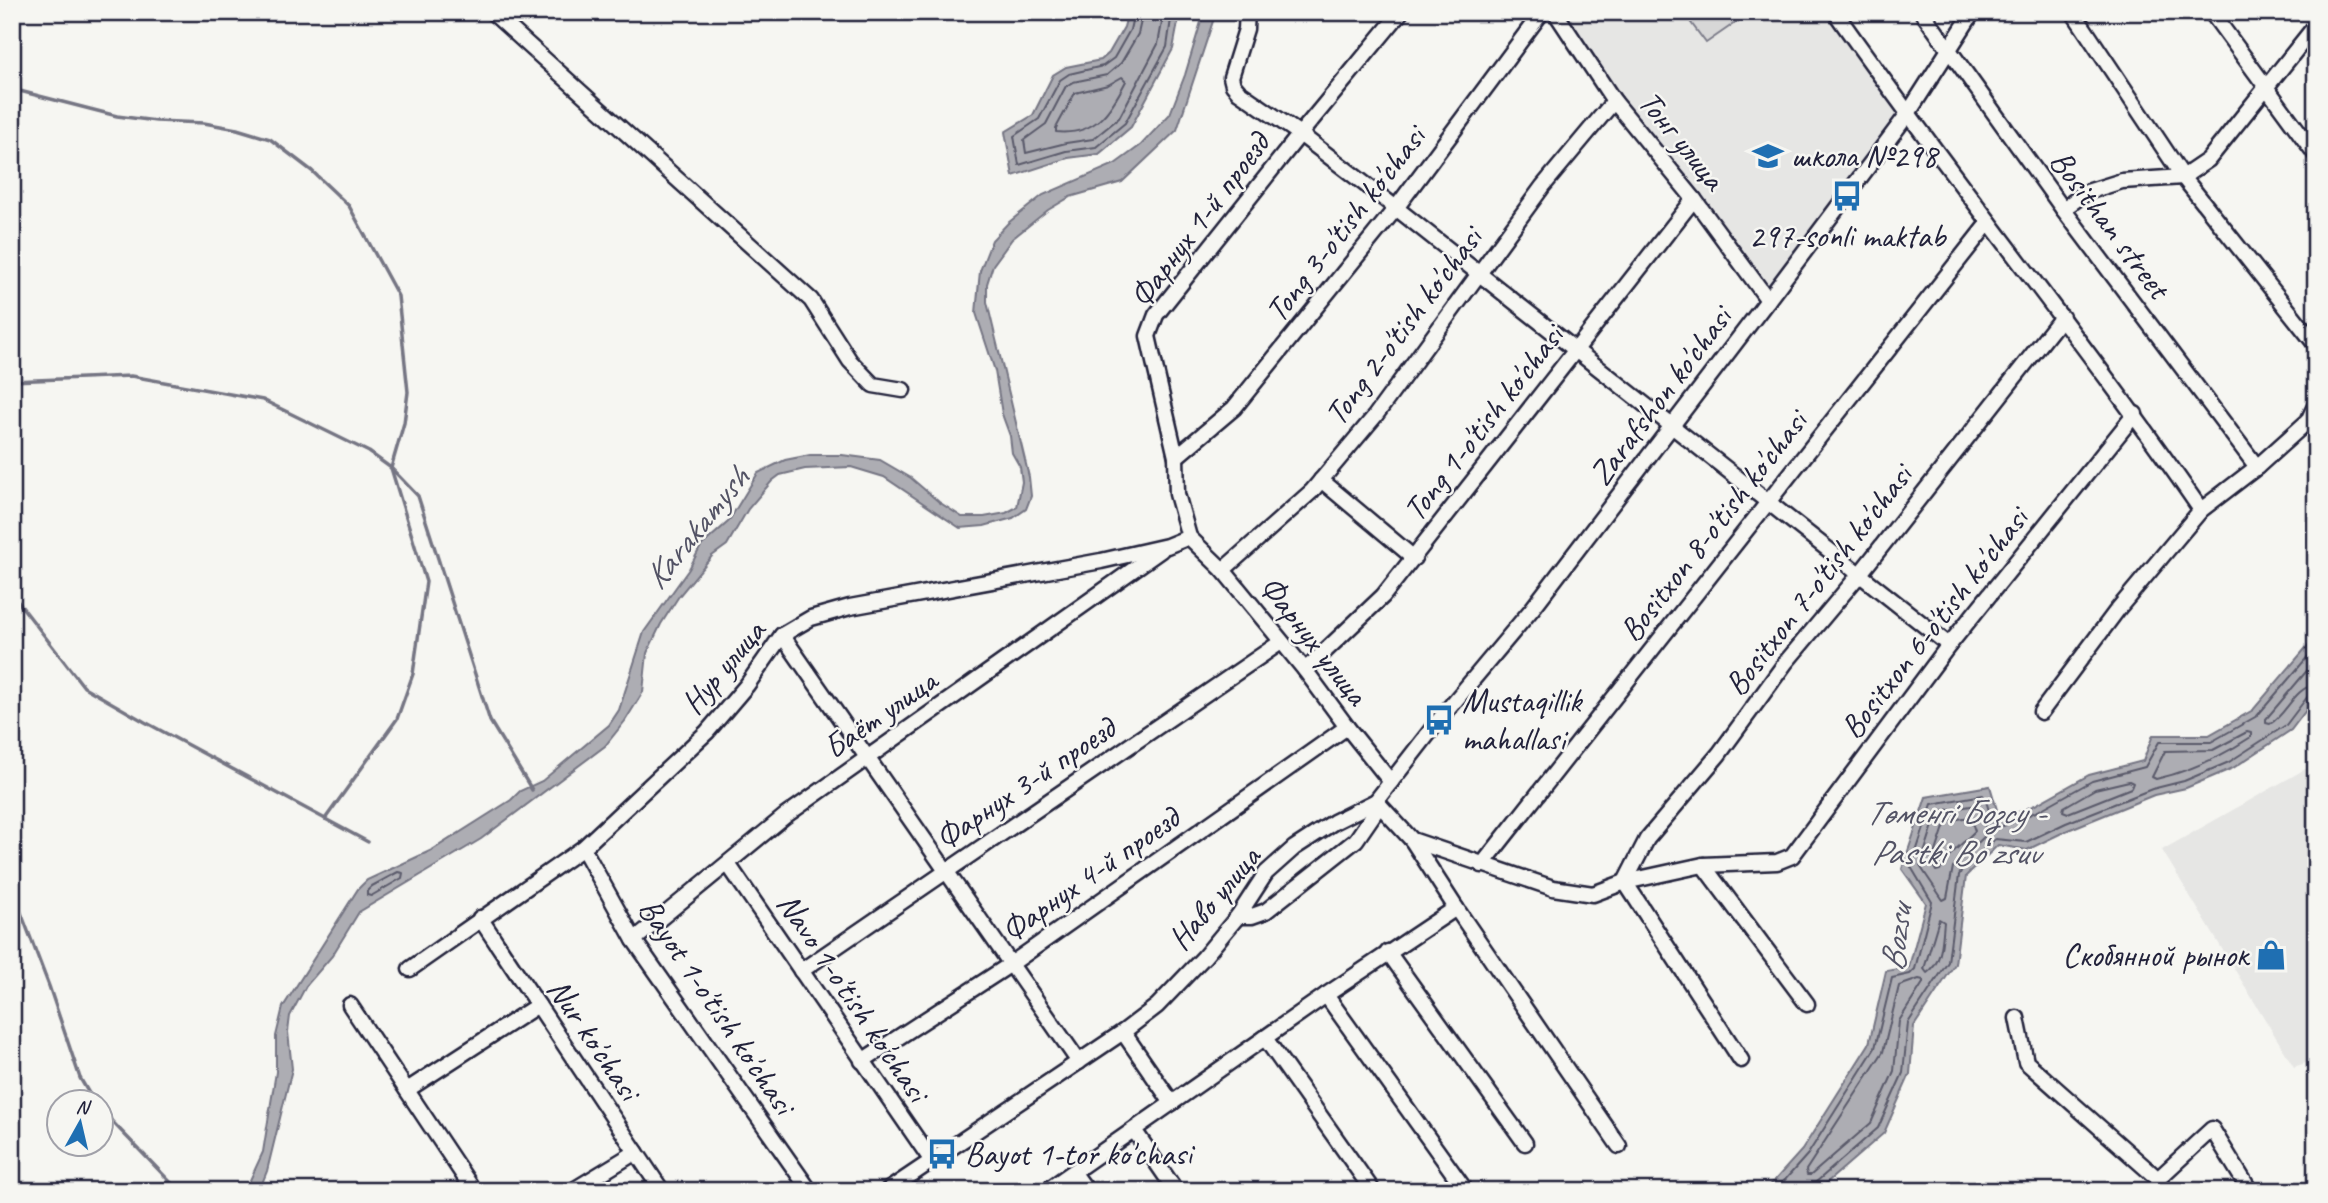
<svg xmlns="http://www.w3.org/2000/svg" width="2328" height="1203" viewBox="0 0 2328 1203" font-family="Caveat,sans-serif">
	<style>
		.built { fill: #e6e6e4 }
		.green { fill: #d7d7d7; stroke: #7c7c89; stroke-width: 2 }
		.water { fill: #adadb3; stroke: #757583; stroke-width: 2 }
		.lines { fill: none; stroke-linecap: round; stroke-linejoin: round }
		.shore { stroke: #5a5a6b; stroke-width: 2 }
		.stream { stroke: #757583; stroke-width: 3.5 }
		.minor-casing { stroke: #22223b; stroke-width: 19 }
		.minor { stroke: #f6f6f2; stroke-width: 14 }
		.labels { text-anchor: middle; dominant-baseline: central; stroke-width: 5; stroke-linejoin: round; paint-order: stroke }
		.street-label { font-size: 33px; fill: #22223b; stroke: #f6f6f2 }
		.poi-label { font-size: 33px; fill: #22223b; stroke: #f6f6f2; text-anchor: start }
		.water-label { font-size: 35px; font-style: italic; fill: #535365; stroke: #f6f6f2 }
	</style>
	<rect width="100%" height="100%" fill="#f6f6f2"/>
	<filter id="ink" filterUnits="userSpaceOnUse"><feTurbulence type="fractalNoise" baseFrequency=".0143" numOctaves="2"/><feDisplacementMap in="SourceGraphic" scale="14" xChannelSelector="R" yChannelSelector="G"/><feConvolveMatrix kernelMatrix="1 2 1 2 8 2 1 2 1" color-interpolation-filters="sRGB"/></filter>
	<g filter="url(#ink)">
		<!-- built -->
		<g class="built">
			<polygon points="1555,12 1835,12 1907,115 1768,300"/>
			<polygon points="2316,763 2316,1059 2294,1067 2162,850"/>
		</g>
		<!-- green -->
		<polygon class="green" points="1683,12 1743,12 1745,16 1706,43"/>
		<!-- water -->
		<g class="water">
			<polygon points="1128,12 1180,12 1173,49 1131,127 1099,154 1068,158 1013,176 1005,132 1033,115 1053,75 1066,67 1101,60 1109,53 1124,27"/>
			<polygon points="1204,12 1216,12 1177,130 1122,182 1070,197 1048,210 1012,239 993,265 987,284 987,302 1029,477 1031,496 1026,509 1013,518 984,526 960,528 884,477 851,467 805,469 780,475 772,481 748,509 727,545 712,556 679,596 661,624 647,653 643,692 625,721 605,746 481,839 359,912 332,956 306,986 290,1016 288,1032 292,1069 267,1171 259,1191 245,1191 263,1152 276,1072 276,1036 283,1007 358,889 367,880 432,850 511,800 520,791 542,781 609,725 619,710 644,632 689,569 701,546 728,522 758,473 785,460 810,455 842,455 880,460 911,478 939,502 962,517 984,517 1006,513 1017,507 1022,482 1020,467 1012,453 1010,436 1002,414 995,371 976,313 980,271 992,240 1008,223 1043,195 1115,164 1141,145 1170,114 1185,75"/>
			<polygon points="2316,636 2316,697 2291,730 2233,768 2186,788 2154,795 2068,830 2027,850 1998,845 1966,876 1955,964 1914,1026 1910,1074 1884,1133 1817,1191 1765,1191 1802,1150 1869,1044 1886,971 1909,967 1926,903 1902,869 1926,797 1990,786 2000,820 2035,805 2089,775 2143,761 2153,735 2209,735 2253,710"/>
		</g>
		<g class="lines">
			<!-- shore -->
			<g class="shore">
				<polyline points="1134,12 1130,30 1114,58 1103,66 1069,74 1060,80 1039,119 1014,136 1019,165 1066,151 1096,147 1125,123 1167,47 1172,12"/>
				<polyline points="1143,12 1138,34 1121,63 1107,75 1073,82 1066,86 1046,124 1024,140 1026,153 1066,143 1093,139 1119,118 1158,44 1164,12"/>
				<path d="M1122 77 1126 81C1110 112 1095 136 1056 132V128L1075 93 1108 85Z"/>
				<path d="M2316 660 2266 719V723L2270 724C2287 714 2295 686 2316 685"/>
				<path d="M2247 732 2251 733V737C2221 757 2191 771 2156 779L2152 777 2165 751 2213 750Z"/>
				<polygon points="2129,781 2133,783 2131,788 2068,813 2063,811 2064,807 2095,789"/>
				<polygon points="1977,805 1988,833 1953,867 1947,898 1943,900 1920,866 1937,813 1940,811"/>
				<polygon points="1970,817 1975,831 1948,857 1940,870 1936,871 1932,864 1946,821"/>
				<polygon points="398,872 403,873 402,878 371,896 367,895 367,891 372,886"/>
				<path d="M1939 919 1944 922C1942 940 1943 962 1927 973L1924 969Z"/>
				<polygon points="1919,979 1923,980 1923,983 1899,1021 1894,1071 1871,1123 1811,1175 1807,1175 1806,1170 1883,1052 1899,986"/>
				<path d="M1775 1191 1808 1154 1875 1048 1892 978 1910 974 1915 969 1932 902 1911 867 1932 804 1983 795C1990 805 1988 825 2003 826L2038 811 2092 781 2145 767 2159 742H2211L2257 716 2316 647"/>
				<polyline points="1813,1191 1815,1183 1878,1128 1903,1073 1908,1023 1948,962 1959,875 1962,870 1995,839 2026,842 2066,823 2152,789 2184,781 2229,762 2286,725 2308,696 2316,694"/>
			</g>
			<!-- stream -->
			<g class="stream">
				<polyline points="12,89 117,116 156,121 204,123 237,129 270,139 312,171 349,206 398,296 408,392 404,423 391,468 426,582 413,674 397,719 325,819"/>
				<polyline points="12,381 131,376 263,400 369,452 391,468 418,496 490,721 532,790"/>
				<polyline points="12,594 84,687 145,722 368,842"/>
				<polyline points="12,889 49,986 80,1078 94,1102"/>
				<polyline points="102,1111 179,1191"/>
			</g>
			<!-- minor casing -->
			<g class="minor-casing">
				<g id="minor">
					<polyline points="492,12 811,300 850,361 873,385 903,390"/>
					<polyline points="1247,12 1246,29 1231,77 1233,85 1239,92 1300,134 1396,208 1949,645"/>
					<polyline points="1555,12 1614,101 1694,199 1768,300"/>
					<path d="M1835 12C1953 181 2084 340 2201 510"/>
					<polyline points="1922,12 2063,209 2257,467"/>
					<polyline points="2073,12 2183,177 2316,345"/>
					<polyline points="2211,12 2316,155"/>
					<polyline points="2063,209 2087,192 2122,181 2183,177 2208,160 2316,25"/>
					<polyline points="1176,457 1234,408 1396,208 1542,12"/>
					<polyline points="1321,480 1414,558"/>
					<polyline points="1223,570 1312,491 1375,416 1543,186 1614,101"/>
					<polyline points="782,635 1079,1062"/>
					<polyline points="1305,670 1383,596 1694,199"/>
					<polyline points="2041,712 2118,609 2201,510 2257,467 2308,421 2316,404"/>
					<polyline points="1391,782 1347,727 1305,670 1223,570 1189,537 1177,494 1176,457 1148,336 1156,315 1300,134 1401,12"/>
					<polyline points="1376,801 1412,840 1553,888 1593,894 1625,882 1703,865 1777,862 1792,856 1949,645 2135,414"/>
					<polyline points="583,848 634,940 810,1191"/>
					<polyline points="728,864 932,1161"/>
					<polyline points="1482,865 1989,222"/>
					<polyline points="1703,865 1807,1004"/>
					<polyline points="1456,908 1619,1146"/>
					<polyline points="1238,916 1252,916 1266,911 1356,840 1380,805"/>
					<polyline points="480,918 662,1191"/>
					<polyline points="634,940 785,816 1161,550"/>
					<polyline points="1388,952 1525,1143"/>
					<polyline points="410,969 583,848 707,732 747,685 782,635 811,618 850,607 1101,561 1167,546 1189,537"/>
					<polyline points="801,971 1281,642"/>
					<polyline points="1326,995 1466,1191"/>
					<polyline points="350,1005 474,1191"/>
					<polyline points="2017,1018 2026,1062 2158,1179 2212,1129 2250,1191"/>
					<polyline points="1123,1032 1172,1103"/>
					<polyline points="1265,1038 1373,1191"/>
					<polyline points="1741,1060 1625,882 1647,839 1719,754 1786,662 1859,575 2062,317"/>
					<polyline points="862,1061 1011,964 1347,727"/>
					<polyline points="407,1090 538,1005"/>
					<polyline points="1134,1130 1176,1191"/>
					<polyline points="1074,1173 1087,1191"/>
					<polyline points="572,1191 636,1152"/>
					<polyline points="887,1191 1123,1032 1157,1006 1204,957 1238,916 1266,873 1294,848 1334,822 1376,801 1439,720 1532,609 1768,300 1907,115 1973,12"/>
					<polyline points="1046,1191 1326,995 1456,908 1412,840"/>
				</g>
			</g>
			<!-- minor -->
			<use href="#minor" class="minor"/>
		</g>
	</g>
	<!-- icons -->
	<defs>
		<g id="school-bare" transform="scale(2.415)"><path d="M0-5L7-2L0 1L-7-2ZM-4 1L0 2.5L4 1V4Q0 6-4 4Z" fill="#1f6fb2" stroke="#f6f6f2" stroke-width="2.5" paint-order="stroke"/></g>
		<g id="bus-bare" transform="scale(2.415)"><path d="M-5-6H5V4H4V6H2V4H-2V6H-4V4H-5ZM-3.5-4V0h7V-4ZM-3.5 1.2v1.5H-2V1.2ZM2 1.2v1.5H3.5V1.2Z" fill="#1f6fb2" stroke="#f6f6f2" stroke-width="2.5" paint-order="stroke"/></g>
		<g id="shop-bare" transform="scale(2.415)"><path d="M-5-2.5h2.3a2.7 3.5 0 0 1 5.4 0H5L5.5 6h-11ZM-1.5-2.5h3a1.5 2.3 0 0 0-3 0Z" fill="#1f6fb2" stroke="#f6f6f2" stroke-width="2.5" paint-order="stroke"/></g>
	</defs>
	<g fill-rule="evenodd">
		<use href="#school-bare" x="1768" y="156"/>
		<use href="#bus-bare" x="1847" y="196"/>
		<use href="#bus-bare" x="1439" y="720"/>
		<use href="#shop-bare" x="2271" y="955"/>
		<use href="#bus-bare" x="942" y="1154"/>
	</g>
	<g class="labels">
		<!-- street labels -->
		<g class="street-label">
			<text transform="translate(1682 140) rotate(51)">Тонг улица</text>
			<text transform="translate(1199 220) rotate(-53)">Фарнух 1-й проезд</text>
			<text transform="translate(1345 224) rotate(-52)">Tong 3-o'tish ko'chasi</text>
			<text transform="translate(2110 224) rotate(53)">Bosithan street</text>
			<text transform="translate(1403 326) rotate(-53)">Tong 2-o'tish ko'chasi</text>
			<text transform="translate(1660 396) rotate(-53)">Zarafshon ko'chasi</text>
			<text transform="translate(1483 423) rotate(-52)">Tong 1-o'tish ko'chasi</text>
			<text transform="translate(1713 526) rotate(-52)">Bositxon 8-o'tish ko'chasi</text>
			<text transform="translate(1818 580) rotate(-52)">Bositxon 7-o'tish ko'chasi</text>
			<text transform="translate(1934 623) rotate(-52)">Bositxon 6-o'tish ko'chasi</text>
			<text transform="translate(1314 640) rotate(52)">Фарнух улица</text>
			<text transform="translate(723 667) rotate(-50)">Нур улица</text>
			<text transform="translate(880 714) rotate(-35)">Баёт улица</text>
			<text transform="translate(1025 783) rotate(-34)">Фарнух 3-й проезд</text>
			<text transform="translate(1090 874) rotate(-35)">Фарнух 4-й проезд</text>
			<text transform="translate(1214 898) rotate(-50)">Наво улица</text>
			<text transform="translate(853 997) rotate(56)">Navo 1-o'tish ko'chasi</text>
			<text transform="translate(717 1006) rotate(56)">Bayot 1-o'tish ko'chasi</text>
			<text transform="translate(594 1039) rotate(56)">Nur ko'chasi</text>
		</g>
		<!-- poi labels -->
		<g class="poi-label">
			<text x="1791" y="156">школа №298</text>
			<text x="1847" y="236" text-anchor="middle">297-sonli maktab</text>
			<text x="1462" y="701">Mustaqillik<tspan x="1462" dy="38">mahallasi</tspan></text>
			<text x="2248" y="955" text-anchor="end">Скобянной рынок</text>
			<text x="965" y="1154">Bayot 1-tor ko'chasi</text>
		</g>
		<!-- water labels -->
		<g class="water-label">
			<text transform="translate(696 528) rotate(-51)">Karakamysh</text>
			<text x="1955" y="812">Төменгі Бозсу -<tspan x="1955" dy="40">Pastki Boʻzsuv</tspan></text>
			<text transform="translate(1896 938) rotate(-83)">Bozsu</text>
		</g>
	</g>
	<!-- margin -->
	<rect width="2328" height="1203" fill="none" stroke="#f6f6f2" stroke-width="42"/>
	<rect x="21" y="21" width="2286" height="1161" fill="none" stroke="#22223b" stroke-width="2.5" filter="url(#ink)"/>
	<!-- north arrow -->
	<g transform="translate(80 1123) rotate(8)"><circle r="33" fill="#f6f6f2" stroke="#a1a1a9" stroke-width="2"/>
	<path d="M0-5L12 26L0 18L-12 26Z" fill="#1f6fb2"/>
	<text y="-10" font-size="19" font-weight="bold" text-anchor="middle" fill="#22223b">N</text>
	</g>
</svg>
